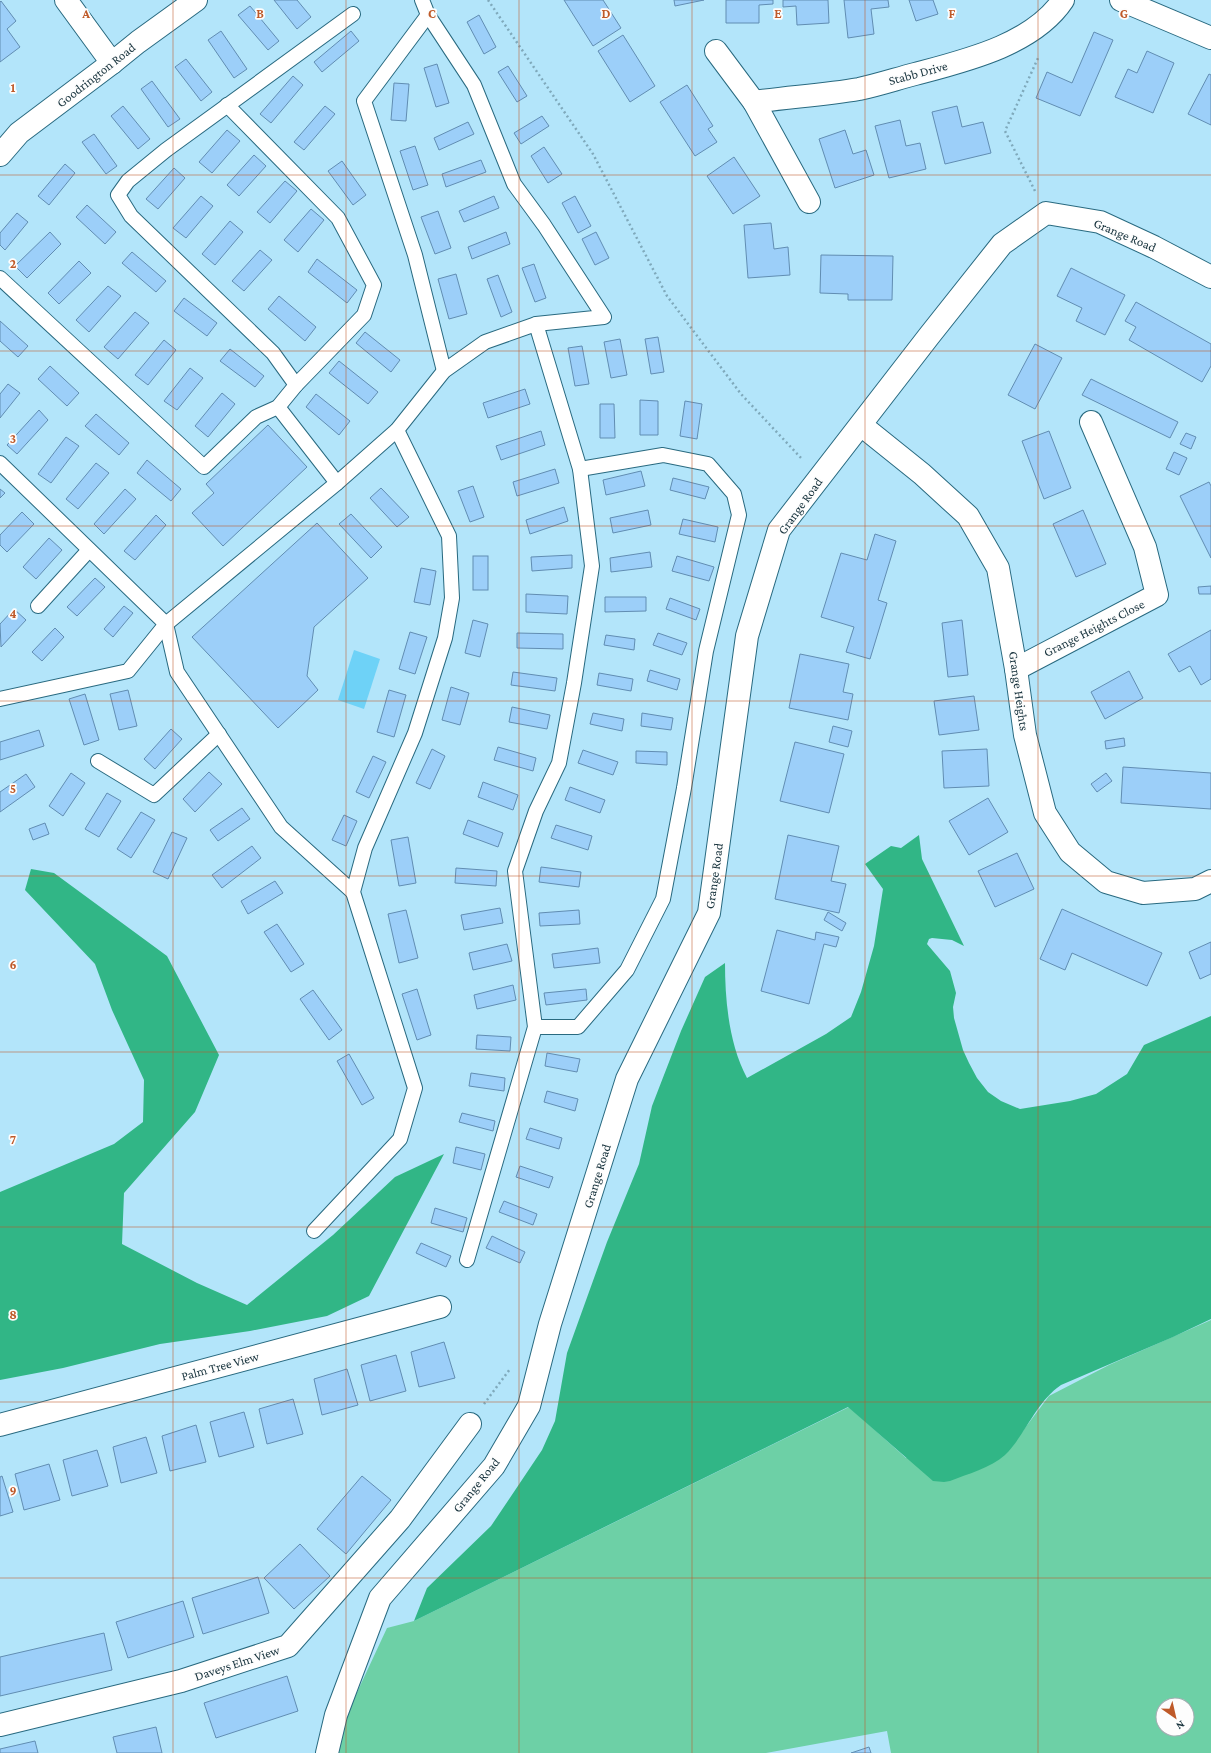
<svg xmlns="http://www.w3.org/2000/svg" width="1211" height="1753" viewBox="0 0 1211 1753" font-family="'Crimson Pro',serif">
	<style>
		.green { fill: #6dd0a6; fill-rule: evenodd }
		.forest { fill: #31b686 }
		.water { fill: #6ed2f7 }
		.building { fill: #9ccff9; stroke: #618db2 }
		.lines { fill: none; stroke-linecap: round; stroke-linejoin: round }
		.service-casing { stroke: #296a80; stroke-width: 16 }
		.minor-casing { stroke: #296a80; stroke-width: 24 }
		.tertiary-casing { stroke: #296a80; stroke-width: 24 }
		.path { stroke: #7fa9bb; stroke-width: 2.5; stroke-dasharray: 2 3; stroke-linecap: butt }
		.service { stroke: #fff; stroke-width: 14 }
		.minor { stroke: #fff; stroke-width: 22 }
		.tertiary { stroke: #fff; stroke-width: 22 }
		.grid { fill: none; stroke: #bf5a29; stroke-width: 1; stroke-opacity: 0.55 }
		.labels { text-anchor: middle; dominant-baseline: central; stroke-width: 3.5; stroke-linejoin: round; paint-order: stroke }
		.street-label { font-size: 13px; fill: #19343e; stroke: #fdfdfd }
		.grid-label { font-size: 13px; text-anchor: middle; font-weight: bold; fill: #bf5a29; stroke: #fdfdfd; stroke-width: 3.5; stroke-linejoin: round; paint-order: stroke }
	</style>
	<rect width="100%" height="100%" fill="#b3e5fa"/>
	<!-- green -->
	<path class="green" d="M1211 1320V1753H891L887 1731 766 1753H337L346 1716 387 1628 414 1621 849 1407 906 1458 1022 1432 1049 1396 1109 1365ZM1163 1705H1187V1729H1163Z"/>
	<!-- forest -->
	<g class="forest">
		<path d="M919 835 922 859 964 946 952 940 932 938 929 939 927 944 950 971 956 993 953 1007 954 1018 963 1050 969 1063 977 1078 988 1092 1001 1101 1020 1109 1070 1101 1096 1094 1127 1074 1144 1045 1211 1016V1319L1173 1337 1061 1385C1036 1402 1026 1434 1005 1455 991 1468 967 1474 950 1481L944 1482 933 1481 848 1407 414 1621 427 1588 491 1526 542 1450 555 1421 567 1353 607 1242 639 1164 652 1106 681 1031 705 977 725 963C725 1001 729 1044 747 1078L826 1034 851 1017 861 992 874 946 883 889 865 864 891 846 901 848Z"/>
		<polygon points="31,869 54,873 167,956 219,1055 195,1112 124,1193 122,1244 197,1283 247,1305 333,1235 395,1177 444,1154 369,1296 327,1316 250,1331 160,1344 63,1368 0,1380 0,1192 114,1144 143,1122 144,1080 112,1010 95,964 25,890"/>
	</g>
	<!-- water -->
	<polygon class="water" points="354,650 380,659 364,709 338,700"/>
	<!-- building -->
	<g class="building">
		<polygon points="274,0 297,0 311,17 297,29"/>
		<polygon points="564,0 603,0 621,28 593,46"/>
		<polygon points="674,0 704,0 675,6"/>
		<polygon points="726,0 773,0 773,4 759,5 759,23 726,23"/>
		<polygon points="783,0 828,0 829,23 797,25 796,6 783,7"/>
		<polygon points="844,0 888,0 889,7 871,9 874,34 848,38"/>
		<polygon points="909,0 933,0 938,14 916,21"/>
		<polygon points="1,1 16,21 7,29 20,47 0,62 0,2"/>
		<polygon points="250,6 279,41 268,50 238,15"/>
		<polygon points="479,15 496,47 484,54 467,22"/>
		<polygon points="221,31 247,69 234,78 208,40"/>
		<polygon points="351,31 359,41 322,72 314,62"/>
		<polygon points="1094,32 1113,40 1080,116 1036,98 1047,72 1072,83"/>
		<polygon points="623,35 655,86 630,102 598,51"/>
		<polygon points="1147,51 1174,63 1153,113 1115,97 1128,69 1137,73"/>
		<polygon points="186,59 212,92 201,101 175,67"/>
		<polygon points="437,64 449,103 436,107 424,68"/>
		<polygon points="508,66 527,96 517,102 498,72"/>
		<polygon points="1209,74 1211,75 1211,125 1188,114"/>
		<polygon points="293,76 303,85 271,123 260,114"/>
		<polygon points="152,81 180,119 168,127 141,89"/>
		<polygon points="394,83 409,84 406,121 391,120"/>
		<polygon points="687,85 713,126 708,129 717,142 695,156 660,102"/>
		<polygon points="123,106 150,139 138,149 111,116"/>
		<polygon points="325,106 335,114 304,150 294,142"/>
		<polygon points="957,106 962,127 983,122 991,153 945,164 932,112"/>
		<polygon points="542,116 549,126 521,144 514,133"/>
		<polygon points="900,120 906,146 920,143 926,169 889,178 875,126"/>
		<polygon points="468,122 474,134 439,150 434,138"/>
		<polygon points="227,130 240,141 212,173 199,162"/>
		<polygon points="845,130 853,154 866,150 874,175 835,188 819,139"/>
		<polygon points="94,134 117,166 106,174 82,142"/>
		<polygon points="415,146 428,185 413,190 400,151"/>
		<polygon points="544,147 562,174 548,183 531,156"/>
		<polygon points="254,155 266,166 239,196 227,185"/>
		<polygon points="734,157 760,196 733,214 707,176"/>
		<polygon points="481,160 486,172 446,187 442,174"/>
		<polygon points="342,161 366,195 353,205 328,171"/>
		<polygon points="65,164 75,173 49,205 38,196"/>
		<polygon points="174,168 185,178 158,209 146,199"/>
		<polygon points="285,181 297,191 270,223 257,212"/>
		<polygon points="201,196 213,206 186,238 173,228"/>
		<polygon points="494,196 499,208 464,222 459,211"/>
		<polygon points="575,196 591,226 578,233 562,203"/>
		<polygon points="87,205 116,232 105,244 76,217"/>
		<polygon points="311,209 324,220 298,252 284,240"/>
		<polygon points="438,211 451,248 435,254 421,217"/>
		<polygon points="17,213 28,222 5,250 0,245 0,233"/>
		<polygon points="230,221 243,232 215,265 202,254"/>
		<polygon points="771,223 774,249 788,247 790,275 748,278 744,225"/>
		<polygon points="50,232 61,244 27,278 15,266"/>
		<polygon points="506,232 510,244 472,259 468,247"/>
		<polygon points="596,232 609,258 595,265 582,239"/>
		<polygon points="260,250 272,260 244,291 232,281"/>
		<polygon points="132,252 166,281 156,292 122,263"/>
		<polygon points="821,255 893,256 892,300 848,300 848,294 820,293"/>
		<polygon points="317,259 357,290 347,303 308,272"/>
		<polygon points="79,261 91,273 59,304 48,293"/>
		<polygon points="534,264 546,298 535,302 522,268"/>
		<polygon points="1071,268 1125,295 1105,335 1076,321 1082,308 1057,296"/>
		<polygon points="456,274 467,314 449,319 438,279"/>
		<polygon points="498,275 512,312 501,317 487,279"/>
		<polygon points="108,286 121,296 89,332 76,320"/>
		<polygon points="279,296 316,327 305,341 268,309"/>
		<polygon points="184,298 217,323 207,336 174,311"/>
		<polygon points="1136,302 1211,344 1211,366 1202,382 1129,340 1136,327 1125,321"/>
		<polygon points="135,312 149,323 118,359 104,347"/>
		<polygon points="0,321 28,346 18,357 0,341"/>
		<polygon points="365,332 400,360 391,372 356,343"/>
		<polygon points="658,337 664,372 651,374 645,339"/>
		<polygon points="620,339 627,375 611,378 604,342"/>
		<polygon points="164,340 176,350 148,385 135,375"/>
		<polygon points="1035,344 1062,358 1035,409 1008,395"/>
		<polygon points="582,346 589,384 575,386 568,348"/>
		<polygon points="230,349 264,376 255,387 220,361"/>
		<polygon points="339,361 378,392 368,404 329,373"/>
		<polygon points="50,366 79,393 67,406 38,379"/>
		<polygon points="190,368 203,378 177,410 164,401"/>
		<polygon points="1091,379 1178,422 1170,438 1082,395"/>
		<polygon points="8,384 20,393 0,418 0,394"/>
		<polygon points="525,389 530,404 488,418 483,403"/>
		<polygon points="222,393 235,404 208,437 195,426"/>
		<polygon points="316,394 350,421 339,435 306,407"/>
		<polygon points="640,400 658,401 658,435 640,435"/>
		<polygon points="685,401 702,404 697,439 680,436"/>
		<polygon points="600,404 614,404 615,438 600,438"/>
		<polygon points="39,410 48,420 17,454 7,445"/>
		<polygon points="96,414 129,443 119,455 85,426"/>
		<polygon points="268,425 307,467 223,546 192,513 214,493 206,484"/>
		<polygon points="541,431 545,445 501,460 496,446"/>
		<polygon points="1049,431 1071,488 1044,499 1022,441"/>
		<polygon points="1186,433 1196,437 1191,449 1180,444"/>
		<polygon points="66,437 79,446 51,483 38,474"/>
		<polygon points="1174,452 1187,458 1179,475 1166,469"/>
		<polygon points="147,460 181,489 171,501 137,473"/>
		<polygon points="96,463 109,473 78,509 66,499"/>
		<polygon points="555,469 559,483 517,496 513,482"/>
		<polygon points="641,471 645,486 606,495 603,480"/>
		<polygon points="673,478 709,487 705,499 670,490"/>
		<polygon points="1209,482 1211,486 1211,558 1180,496"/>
		<polygon points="473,486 484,517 470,522 458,491"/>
		<polygon points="381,488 409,517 397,527 370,498"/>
		<polygon points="0,489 5,493 0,498"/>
		<polygon points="125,489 136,499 104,534 94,524"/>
		<polygon points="564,507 568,521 530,534 526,520"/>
		<polygon points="648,510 651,525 613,533 610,518"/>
		<polygon points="1083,510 1106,564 1076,577 1053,524"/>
		<polygon points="22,512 34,524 7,552 0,545 0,535"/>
		<polygon points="351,514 382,547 371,558 339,524"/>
		<polygon points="156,515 166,525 135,560 124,551"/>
		<polygon points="683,519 718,527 715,542 679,534"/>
		<polygon points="317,523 368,578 314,627 307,676 318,690 278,728 192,637"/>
		<polygon points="875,534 896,541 878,600 887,603 870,659 846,652 854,627 821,617 841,553 867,560"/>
		<polygon points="49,538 62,550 36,579 23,567"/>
		<polygon points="650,552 652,567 611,572 610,558"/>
		<polygon points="572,555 572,568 532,571 531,557"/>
		<rect x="473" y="556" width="15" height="34"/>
		<polygon points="677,556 714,567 709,581 672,571"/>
		<polygon points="421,568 436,571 430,605 414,602"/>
		<polygon points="95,578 105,587 77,616 67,607"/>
		<polygon points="1211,586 1211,594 1199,594 1198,587"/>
		<polygon points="526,594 568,596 567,614 526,612"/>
		<polygon points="605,597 646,597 646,611 605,612"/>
		<polygon points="670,598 700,609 696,620 666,609"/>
		<polygon points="124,606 133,613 113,637 104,629"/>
		<polygon points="14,609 26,620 1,647 0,624"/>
		<polygon points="473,620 488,624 480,657 465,653"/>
		<polygon points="962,620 968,675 948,677 942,623"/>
		<polygon points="55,628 64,637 42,661 32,652"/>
		<polygon points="1211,630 1211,679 1201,685 1190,666 1179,672 1168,654"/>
		<polygon points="410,632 427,637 415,674 399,669"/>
		<polygon points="517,633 563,634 563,649 517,648"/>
		<polygon points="658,633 687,643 682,655 653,645"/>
		<polygon points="606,635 635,639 634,650 604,645"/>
		<polygon points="800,654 849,664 843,692 853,694 848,720 789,708"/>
		<polygon points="650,670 680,679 677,690 647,681"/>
		<polygon points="1129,671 1143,698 1105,719 1091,692"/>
		<polygon points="513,672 557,678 555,691 511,685"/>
		<polygon points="599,673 633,679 631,691 597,685"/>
		<polygon points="451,687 469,693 460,725 442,720"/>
		<polygon points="128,690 137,726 119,730 110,694"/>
		<polygon points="389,690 406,695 394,737 377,732"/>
		<polygon points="85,694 99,740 84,745 69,699"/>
		<polygon points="974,696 979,730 939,735 934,701"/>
		<polygon points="512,707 550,715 547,729 509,722"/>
		<polygon points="593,713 624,719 622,731 590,724"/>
		<polygon points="642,713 673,718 671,730 641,726"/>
		<polygon points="833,726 852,731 848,747 829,742"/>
		<polygon points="171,729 182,739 155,769 144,759"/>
		<polygon points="39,730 44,746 0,760 0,742"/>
		<polygon points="1124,738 1125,746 1106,749 1105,741"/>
		<polygon points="795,742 844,754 829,813 780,801"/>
		<polygon points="498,747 536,758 533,771 494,760"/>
		<polygon points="432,749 445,756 430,789 416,783"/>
		<polygon points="987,749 989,786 944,788 942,751"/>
		<polygon points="583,750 618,762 613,775 578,763"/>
		<polygon points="636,751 667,752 667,765 636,763"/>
		<polygon points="373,756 386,762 369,798 356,792"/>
		<polygon points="1123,767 1211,773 1211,809 1121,803"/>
		<polygon points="209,772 222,784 195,812 183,799"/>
		<polygon points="71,773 85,783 63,816 49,806"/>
		<polygon points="1106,773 1112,781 1097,792 1091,784"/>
		<polygon points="26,774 35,787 0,812 0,792"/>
		<polygon points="483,782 518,795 513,810 478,797"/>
		<polygon points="570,787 605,800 600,813 565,800"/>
		<polygon points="107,793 121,801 99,837 85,829"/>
		<polygon points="988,798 1008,832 969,855 949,821"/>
		<polygon points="242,808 250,819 218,841 210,830"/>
		<polygon points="141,812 155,820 131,858 117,849"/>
		<polygon points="344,815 357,821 346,846 332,840"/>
		<polygon points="468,820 503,833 498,847 463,834"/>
		<polygon points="45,823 49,834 33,840 29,829"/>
		<polygon points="556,825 592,836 588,850 551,838"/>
		<polygon points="172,832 187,838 168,879 153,872"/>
		<polygon points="788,835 839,846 831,881 846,884 839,913 775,899"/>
		<polygon points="408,837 416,883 399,886 391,840"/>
		<polygon points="252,846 261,858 222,888 212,875"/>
		<polygon points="1017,853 1034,889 995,907 978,871"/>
		<polygon points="541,867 581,872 579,887 539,882"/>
		<polygon points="456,868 497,871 496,886 455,883"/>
		<polygon points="275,881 283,893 248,914 241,901"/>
		<polygon points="500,908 503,923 464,930 461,915"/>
		<polygon points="1062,909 1162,953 1147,986 1072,953 1065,970 1040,959"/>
		<polygon points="406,910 418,958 399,963 388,914"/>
		<polygon points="579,910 580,924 540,926 539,913"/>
		<polygon points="828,912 846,923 842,931 824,920"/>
		<polygon points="277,924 304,964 291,972 264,932"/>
		<polygon points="777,930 815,940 816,932 839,937 836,947 824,944 809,1004 761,991"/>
		<polygon points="1211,942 1211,974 1200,979 1189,952"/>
		<polygon points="507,944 512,961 473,970 469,953"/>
		<polygon points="598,948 600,963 554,968 552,954"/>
		<polygon points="513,985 516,1000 477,1009 474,995"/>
		<polygon points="417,989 431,1035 417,1040 402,994"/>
		<polygon points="586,989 587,1000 546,1005 544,993"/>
		<polygon points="313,990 342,1030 329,1040 300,999"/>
		<polygon points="477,1035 511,1037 510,1051 476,1049"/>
		<polygon points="547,1053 580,1059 577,1072 545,1066"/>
		<polygon points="349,1054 374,1098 362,1105 337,1061"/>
		<polygon points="471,1073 505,1078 504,1091 469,1086"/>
		<polygon points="547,1091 578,1099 575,1111 544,1102"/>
		<polygon points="462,1113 495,1121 493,1131 459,1122"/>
		<polygon points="530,1128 562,1138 559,1149 526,1139"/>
		<polygon points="456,1147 485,1154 481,1170 453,1163"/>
		<polygon points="520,1166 553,1177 549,1188 516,1177"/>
		<polygon points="504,1201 537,1214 533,1225 499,1212"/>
		<polygon points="435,1208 467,1218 463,1232 431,1223"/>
		<polygon points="492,1236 525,1252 520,1263 486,1248"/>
		<polygon points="421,1243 451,1256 446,1267 416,1253"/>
		<polygon points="444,1342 455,1378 419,1387 411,1352"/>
		<polygon points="396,1355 406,1391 370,1401 361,1365"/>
		<polygon points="347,1369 358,1405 322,1415 314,1379"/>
		<polygon points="293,1399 303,1434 267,1444 259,1409"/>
		<polygon points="244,1412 254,1447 219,1457 210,1422"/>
		<polygon points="196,1425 206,1462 170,1471 162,1436"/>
		<polygon points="146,1437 157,1473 121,1483 113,1447"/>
		<polygon points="97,1450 108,1486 72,1496 63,1460"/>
		<polygon points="49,1464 60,1500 24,1510 15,1474"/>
		<polygon points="2,1476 13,1512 0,1516 0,1477"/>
		<polygon points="362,1476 391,1500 346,1554 317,1529"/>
		<polygon points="300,1544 330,1576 294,1609 264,1578"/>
		<polygon points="258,1577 269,1613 203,1634 192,1598"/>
		<polygon points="183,1601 194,1637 128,1658 116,1622"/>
		<polygon points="104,1633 112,1670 0,1696 0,1657"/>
		<polygon points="287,1676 298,1711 216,1738 204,1703"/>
		<polygon points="156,1727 162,1753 117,1753 113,1737"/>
		<polygon points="35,1741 38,1753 0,1753 0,1749"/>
		<polygon points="869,1747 871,1753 851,1753"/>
	</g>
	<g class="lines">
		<!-- service casing -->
		<g class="service-casing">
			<g id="service">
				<polyline points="422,0 428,15 364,101 415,255 444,371"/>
				<polyline points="428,15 474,85 514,184 544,225 604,317 536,324"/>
				<polyline points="0,278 204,467 256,417 278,407 296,385 364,315 374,285 338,218 227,105"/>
				<polyline points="296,385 273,353 131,216 118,195 128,181 166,150 353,14"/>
				<polyline points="278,407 337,483"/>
				<polyline points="0,463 166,624 177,672 281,827 353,892"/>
				<polyline points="38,606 89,550"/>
				<polyline points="0,699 128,671 166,624 337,483 397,430 444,371 485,342 536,324 580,469 592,566 574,683 559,763 536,811 515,871 535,1027 467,1260"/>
				<polyline points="98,761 154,795 219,734"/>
				<polyline points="535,1027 578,1027 627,970 663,899 684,788 706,651 739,515 734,494 708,464 663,455 580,469"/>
				<polyline points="314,1231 400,1139 415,1088 353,892 365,848 415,733 445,638 452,598 449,536 397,430"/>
			</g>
		</g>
		<!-- minor casing -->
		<g class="minor-casing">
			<g id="minor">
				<polyline points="66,0 112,63"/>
				<polyline points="1121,0 1211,38"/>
				<path d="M716 51 754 102C789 97 824 95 859 89 878 85 896 79 915 74 964 61 1033 45 1063 0"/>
				<polyline points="754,102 809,202"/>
				<polyline points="861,425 922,474 968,516 998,568 1016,669 1025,735 1045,813 1070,852 1106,882 1143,893 1195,889 1211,881"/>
				<polyline points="1016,669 1157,595 1145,547 1091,422"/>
				<polyline points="0,1425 440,1307"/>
				<polyline points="0,1725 181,1681 288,1646 400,1519 470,1424"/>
				<polyline points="327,1753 336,1715 380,1598 494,1466 529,1406 550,1324 627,1079 709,913 747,636 779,530 929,336 1002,244 1046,213 1100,222 1154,247 1211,277"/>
			</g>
		</g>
		<!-- tertiary casing -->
		<g class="tertiary-casing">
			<polyline id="tertiary" points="0,155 19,133 112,63 138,42 196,0"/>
		</g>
		<!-- path -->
		<g class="path">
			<polyline points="488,0 593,154 667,296 741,394 802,459"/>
			<polyline points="1035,191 1005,131 1038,58"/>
			<polyline points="484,1404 510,1369"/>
		</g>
		<!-- service -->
		<use href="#service" class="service"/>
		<!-- minor -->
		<use href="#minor" class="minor"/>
		<!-- tertiary -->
		<use href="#tertiary" class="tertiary"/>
	</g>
	<!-- grid -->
	<path class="grid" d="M173 0V1753M346 0V1753M519 0V1753M692 0V1753M865 0V1753M1038 0V1753M0 175H1211M0 351H1211M0 526H1211M0 701H1211M0 876H1211M0 1052H1211M0 1227H1211M0 1402H1211M0 1578H1211"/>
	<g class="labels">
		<!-- street labels -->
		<g class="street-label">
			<text transform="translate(918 73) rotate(-15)">Stabb Drive</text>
			<text transform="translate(96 75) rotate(-38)">Goodrington Road</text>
			<text transform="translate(1125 235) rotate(23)">Grange Road</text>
			<text transform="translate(800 506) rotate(-54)">Grange Road</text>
			<text transform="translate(1094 628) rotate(-27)">Grange Heights Close</text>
			<text transform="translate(1019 691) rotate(82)">Grange Heights</text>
			<text transform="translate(714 876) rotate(-82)">Grange Road</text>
			<text transform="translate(597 1176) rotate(-73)">Grange Road</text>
			<text transform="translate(220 1366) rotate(-15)">Palm Tree View</text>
			<text transform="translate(476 1485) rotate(-51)">Grange Road</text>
			<text transform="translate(237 1663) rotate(-18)">Daveys Elm View</text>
		</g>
	</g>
	<g class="grid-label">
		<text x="86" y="18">A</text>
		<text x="260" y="18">B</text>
		<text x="432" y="18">C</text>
		<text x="606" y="18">D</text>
		<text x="778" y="18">E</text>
		<text x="952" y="18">F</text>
		<text x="1124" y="18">G</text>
		<text x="13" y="92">1</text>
		<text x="13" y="268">2</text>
		<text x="13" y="443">3</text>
		<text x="13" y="618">4</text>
		<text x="13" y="793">5</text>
		<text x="13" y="969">6</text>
		<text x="13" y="1144">7</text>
		<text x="13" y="1319">8</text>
		<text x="13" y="1495">9</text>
	</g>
	<!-- north arrow -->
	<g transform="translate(1175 1717) rotate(146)"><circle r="19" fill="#fdfdfd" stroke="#a2adb1"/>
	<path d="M0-3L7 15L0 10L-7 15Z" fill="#bf5a29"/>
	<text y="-6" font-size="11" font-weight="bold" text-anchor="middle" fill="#19343e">N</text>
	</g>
</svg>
